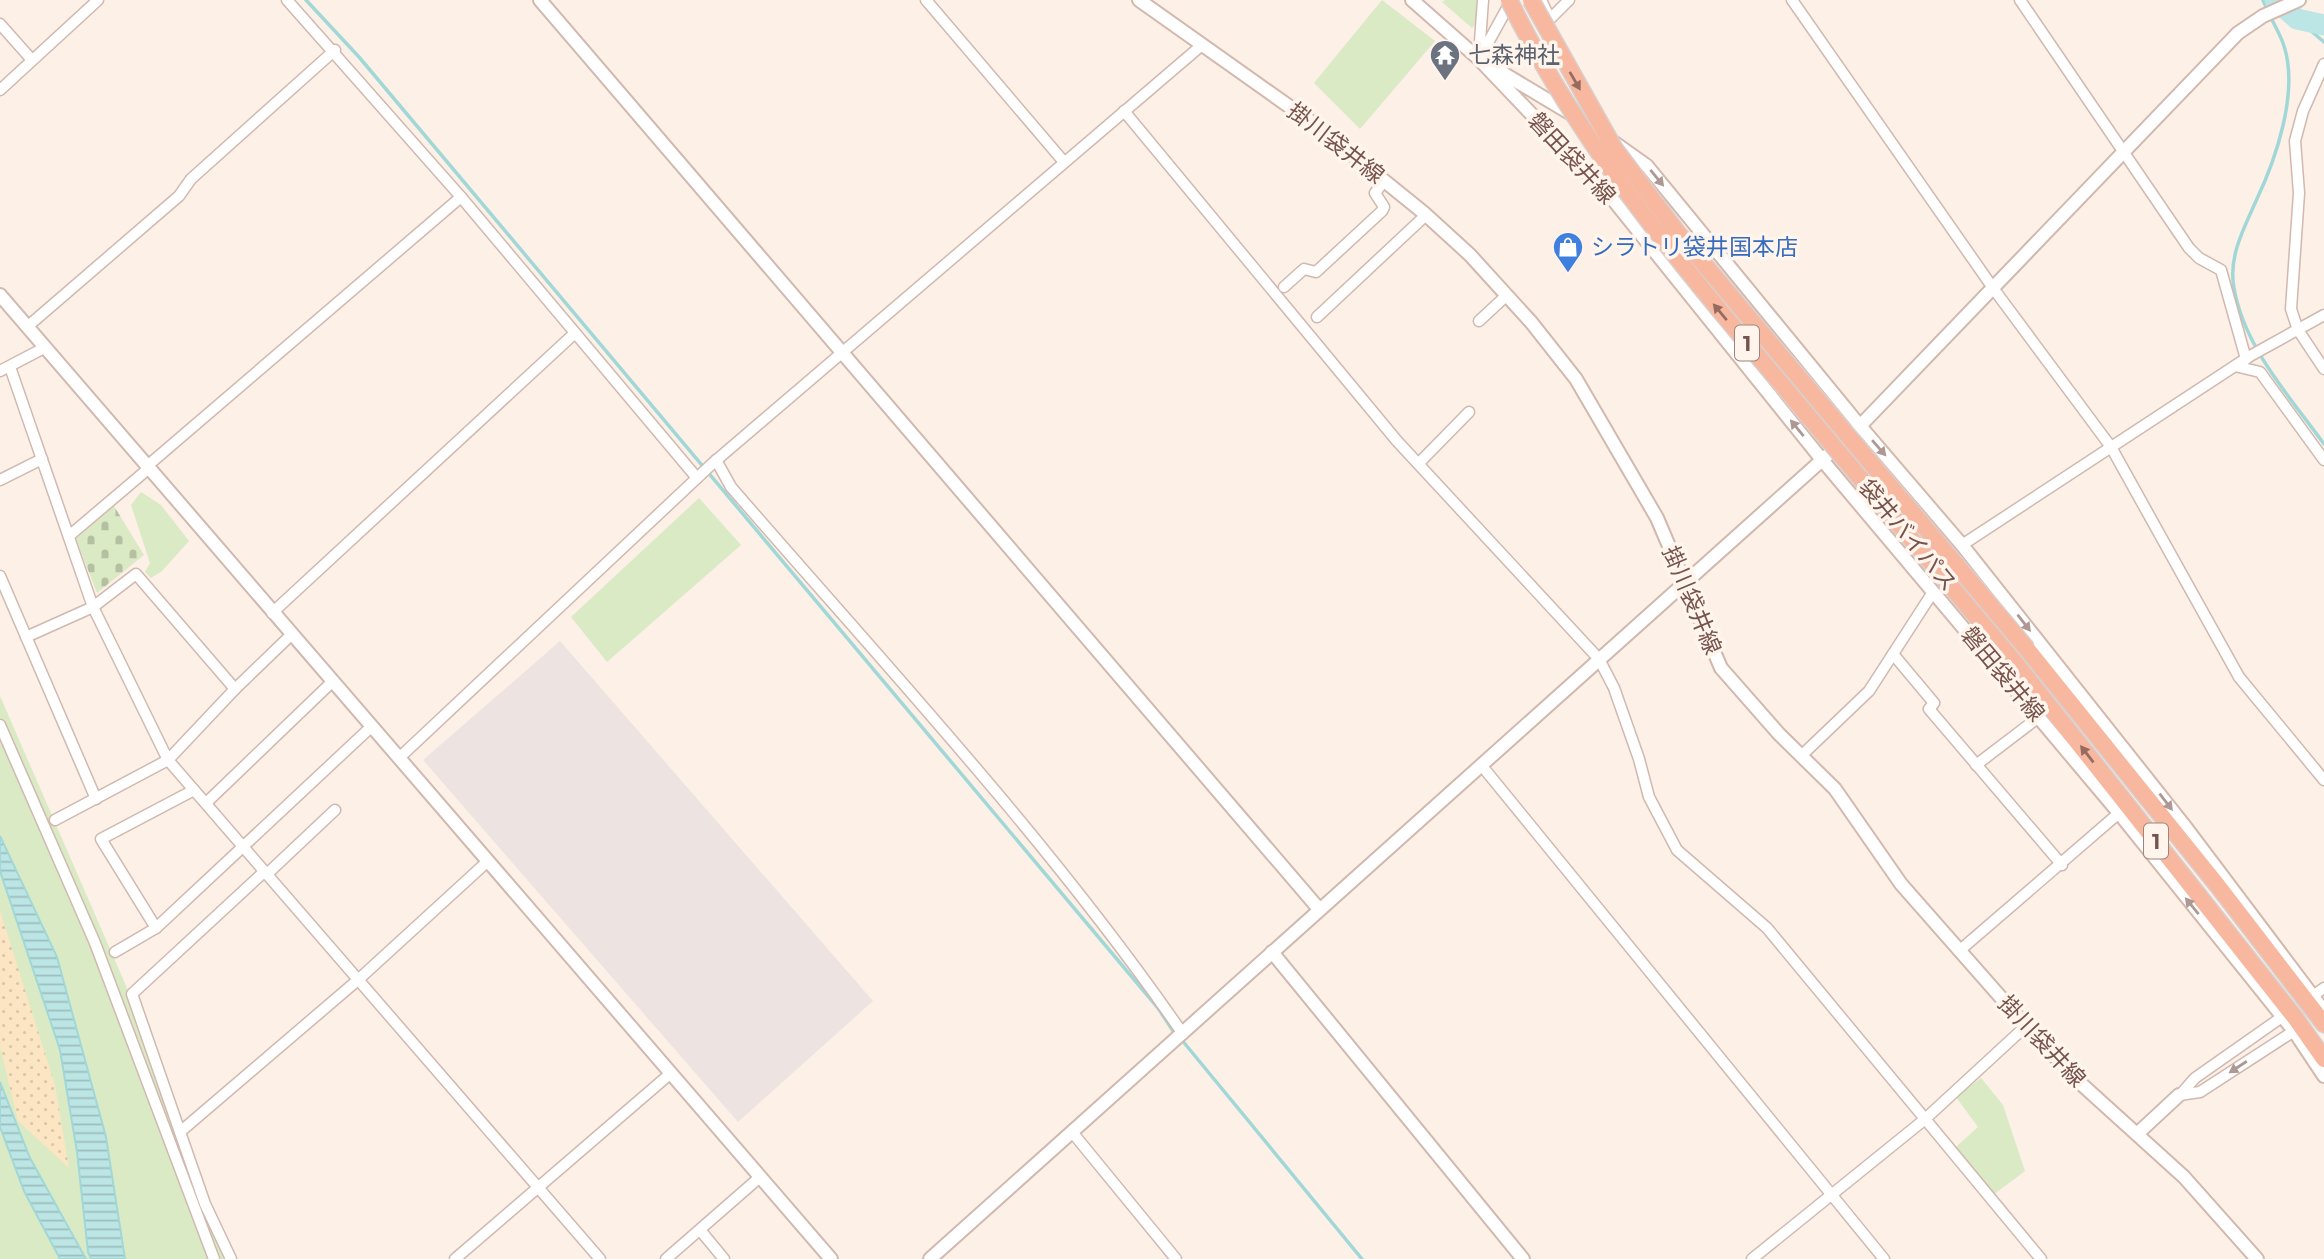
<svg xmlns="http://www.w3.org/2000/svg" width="2324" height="1259" viewBox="0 0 2324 1259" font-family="Montserrat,'Noto Sans JP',sans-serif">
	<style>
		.industrial { fill: #ede4e1 }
		.green { fill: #daeac5 }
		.sand { fill: url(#sand-dots) }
		.cemetery { fill: url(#cemetery-stones) }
		.water { fill: url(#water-rules); stroke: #a1d8d7; stroke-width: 2 }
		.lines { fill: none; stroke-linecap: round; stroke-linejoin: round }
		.stream { stroke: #a1d8d7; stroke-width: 3.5 }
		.river { stroke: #bbe6e5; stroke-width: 21 }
		.minor-casing { stroke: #d0b9af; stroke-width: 13 }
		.tertiary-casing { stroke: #d0b9af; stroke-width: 16 }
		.secondary-casing { stroke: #d3b8ad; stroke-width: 16 }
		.trunk-casing { stroke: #d9cfcd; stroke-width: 19 }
		.minor { stroke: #fff; stroke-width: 10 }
		.tertiary { stroke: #fff; stroke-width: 12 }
		.secondary { stroke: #fff; stroke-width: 12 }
		.trunk { stroke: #f8b89f; stroke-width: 16 }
		.trunk-bridge-casing { stroke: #d9cfcd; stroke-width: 19; stroke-linecap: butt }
		.trunk-bridge { stroke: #f8b89f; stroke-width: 16 }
		.oneway { fill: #966c60 }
		.oneway2 { fill: #ad9893 }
		.labels { text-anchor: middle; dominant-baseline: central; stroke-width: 7; stroke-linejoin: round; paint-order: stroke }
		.shield { fill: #fff5ed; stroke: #9f847c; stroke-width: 2 }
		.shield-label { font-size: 21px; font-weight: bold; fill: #76534b }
		.worship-label { font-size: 23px; fill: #5b616d; stroke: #fff5ed; text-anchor: start }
		.street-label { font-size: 23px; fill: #76534b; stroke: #fff5ed }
		.shop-label { font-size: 23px; fill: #366cbe; stroke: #fff5ed; text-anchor: start }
	</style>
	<defs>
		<pattern id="sand-dots" width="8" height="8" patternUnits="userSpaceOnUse" patternTransform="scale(1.75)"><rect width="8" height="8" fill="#fbe5c2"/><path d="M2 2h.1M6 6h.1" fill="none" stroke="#dbc6a8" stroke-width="1.8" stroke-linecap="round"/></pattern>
		<pattern id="cemetery-stones" width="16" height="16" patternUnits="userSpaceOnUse" patternTransform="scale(1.75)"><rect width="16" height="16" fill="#daeac5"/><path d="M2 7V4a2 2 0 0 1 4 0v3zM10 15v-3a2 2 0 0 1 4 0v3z" fill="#b5c0a2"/></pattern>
		<pattern id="water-rules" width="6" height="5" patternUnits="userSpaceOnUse" patternTransform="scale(1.75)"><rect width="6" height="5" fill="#bbe6e5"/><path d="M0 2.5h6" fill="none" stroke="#9dbdbc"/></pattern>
	</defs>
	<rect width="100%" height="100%" fill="#fcf0e7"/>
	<!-- industrial -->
	<polygon class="industrial" points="560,641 873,1001 738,1122 423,760"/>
	<!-- green -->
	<g class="green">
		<polygon points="1382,0 1435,41 1360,129 1314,83"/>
		<polygon points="1445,0 1476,0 1478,21 1472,28 1442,2"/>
		<polygon points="141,492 161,505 189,541 162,571 151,578 145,572 150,563 131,505"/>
		<polygon points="699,498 741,545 607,662 571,617"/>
		<polygon points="0,696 130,995 227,1259 0,1259"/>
		<polygon points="1981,1078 2003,1105 2025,1171 1993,1195 1956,1147 1978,1127 1956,1097"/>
	</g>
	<!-- sand -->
	<polygon class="sand" points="0,911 55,1085 69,1168 18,1121 0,1047"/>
	<!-- cemetery -->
	<polygon class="cemetery" points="114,506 144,555 97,593 76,539"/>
	<!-- water -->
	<g class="water">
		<polygon points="0,836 57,957 106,1137 125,1259 91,1259 88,1252 77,1152 60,1050 0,871"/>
		<polygon points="0,1082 30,1158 86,1259 60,1259 24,1191 0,1127"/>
	</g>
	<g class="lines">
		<!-- stream -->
		<g class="stream">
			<polyline points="306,0 359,57 1158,1008 1175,1034"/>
			<polyline points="2263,0 2267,9"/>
			<path d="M2270 16C2275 26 2281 36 2284 46 2299 92 2276 159 2256 201 2244 228 2228 257 2234 288 2244 347 2290 397 2324 444"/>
			<polyline points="2297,19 2324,42"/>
			<polyline points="1181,1039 1362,1259"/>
		</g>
		<!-- river -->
		<polyline class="river" points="2275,0 2297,19 2324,25"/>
		<!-- minor casing -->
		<g class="minor-casing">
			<g id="minor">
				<polyline points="287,0 461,197 697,478"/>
				<polyline points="926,0 1064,162"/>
				<polyline points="1541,0 1550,19 1569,0"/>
				<polyline points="1792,0 1993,288 2111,447 2239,677 2324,780"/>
				<polyline points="2020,0 2189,248 2199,258 2221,270 2246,359"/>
				<polyline points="0,24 32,60"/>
				<polyline points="1479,55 1483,0"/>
				<polyline points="1479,59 1511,1"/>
				<polyline points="2324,64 2303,111 2295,141 2299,193 2291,309 2298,330 2324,369"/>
				<polyline points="0,90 98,0"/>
				<polyline points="1124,111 1397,441 1599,659 1614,688 1639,759 1649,797 1677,850 1767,928 2041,1259"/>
				<polyline points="1284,287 1304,269 1316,272 1382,211 1384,207 1375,193 1384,181"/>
				<polyline points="1317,317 1426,215"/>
				<polyline points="1479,321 1507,295"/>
				<polyline points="27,327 179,196 191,179 335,50"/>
				<polyline points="2235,366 2260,372 2324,460"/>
				<polyline points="10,367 93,607 168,760 600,1259"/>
				<polyline points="0,371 44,348"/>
				<path d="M716 460 731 487C885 665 1049 840 1183 1034"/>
				<polyline points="1419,463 1469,412"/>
				<polyline points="146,467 461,197"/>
				<polyline points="0,480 42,459"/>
				<polyline points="69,536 148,469"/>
				<polyline points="1962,545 2250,356 2324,315"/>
				<polyline points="0,576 96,799"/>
				<polyline points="272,613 575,333"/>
				<polyline points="26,637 93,607 136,574 235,689"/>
				<polyline points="1893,654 1934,703 1929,709 2062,865"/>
				<polyline points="0,725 95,943 214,1259"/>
				<polyline points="1801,756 1869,691 1933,592"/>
				<polyline points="399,758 713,463 1202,45"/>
				<polyline points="1976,765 2039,717"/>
				<polyline points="1482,766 1884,1259"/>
				<polyline points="206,803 332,682"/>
				<polyline points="55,820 168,760 235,689 291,635"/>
				<polyline points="267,874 335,810"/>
				<polyline points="156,928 101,839 194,790"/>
				<polyline points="1959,951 2119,813"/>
				<polyline points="115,952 156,928 371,727"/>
				<polyline points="2314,995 2324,988"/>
				<polyline points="2179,1095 2200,1092 2294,1031"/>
				<polyline points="2180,1095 2195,1078 2282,1017"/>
				<polyline points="180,1132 359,979 488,861"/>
				<polyline points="1072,1132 1176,1259"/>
				<polyline points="700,1230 724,1259"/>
				<polyline points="231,1259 205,1204 132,994 265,871"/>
				<polyline points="455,1259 671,1073"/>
				<polyline points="666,1259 760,1177"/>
				<polyline points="1752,1259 1924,1120 2026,1026"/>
			</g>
		</g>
		<!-- tertiary casing -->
		<g class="tertiary-casing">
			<g id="tertiary">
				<polyline points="540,0 1319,909"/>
				<polyline points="0,295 831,1259"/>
				<polyline points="1272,952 1523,1259"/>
				<polyline points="2137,1134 2179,1095"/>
				<polyline points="930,1259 1860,426 2238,33 2263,16 2299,0"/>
			</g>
		</g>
		<!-- secondary casing -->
		<g class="secondary-casing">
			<g id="secondary">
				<polyline points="1139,0 1314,124 1424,213 1470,255 1531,322 1576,379 1657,518 1721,668 1779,734 1835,789 1901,884 2026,1026 2078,1081 2184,1177 2257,1259"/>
				<polyline points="1412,0 1479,59 1615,202 1823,461 2119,813 2294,1031 2324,1076"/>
				<polyline points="1491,66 1588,124 1647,166 1860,426 1962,545 2187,829 2324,1011"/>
			</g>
		</g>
		<!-- trunk casing -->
		<g class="trunk-casing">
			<g id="trunk">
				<polyline points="2027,649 2218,886 2324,1024"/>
				<polyline points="2016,664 2296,1019 2324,1059"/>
			</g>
		</g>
		<!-- minor -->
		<use href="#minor" class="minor"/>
		<!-- tertiary -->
		<use href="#tertiary" class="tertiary"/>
		<!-- secondary -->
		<use href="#secondary" class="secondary"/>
		<!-- trunk -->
		<use href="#trunk" class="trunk"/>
		<!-- trunk-bridge casing -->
		<g class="trunk-bridge-casing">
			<g id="trunk-bridge">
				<path d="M1509 0C1578 142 1677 260 1778 380 1857 475 1937 569 2016 664"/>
				<polyline points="1531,0 1614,148 1677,232 2027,649"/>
			</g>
		</g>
		<!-- trunk-bridge -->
		<use href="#trunk-bridge" class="trunk-bridge"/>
	</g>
	<!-- one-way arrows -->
	<defs><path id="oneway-solid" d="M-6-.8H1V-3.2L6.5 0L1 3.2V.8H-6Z" transform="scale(1.75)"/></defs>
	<g class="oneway">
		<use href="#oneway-solid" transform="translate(1575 81) rotate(60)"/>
		<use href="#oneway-solid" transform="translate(1720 312) rotate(-130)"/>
		<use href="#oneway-solid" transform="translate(2087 754) rotate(-128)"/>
	</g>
	<g class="oneway2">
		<use href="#oneway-solid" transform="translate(1657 178) rotate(51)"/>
		<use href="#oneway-solid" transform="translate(1797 428) rotate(-129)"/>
		<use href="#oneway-solid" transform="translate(1879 448) rotate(49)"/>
		<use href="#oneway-solid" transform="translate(2024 623) rotate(52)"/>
		<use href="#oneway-solid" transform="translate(2166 802) rotate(52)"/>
		<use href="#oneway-solid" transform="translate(2192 906) rotate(-129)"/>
		<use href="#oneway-solid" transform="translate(2238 1067) rotate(147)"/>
	</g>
	<!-- icons -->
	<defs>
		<g id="temple-pin" transform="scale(1.575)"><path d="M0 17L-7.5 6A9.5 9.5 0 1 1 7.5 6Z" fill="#6b7280" stroke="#fff5ed"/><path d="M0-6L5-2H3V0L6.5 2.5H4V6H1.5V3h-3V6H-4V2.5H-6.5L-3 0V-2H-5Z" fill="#fff"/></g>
		<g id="shop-pin" transform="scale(1.575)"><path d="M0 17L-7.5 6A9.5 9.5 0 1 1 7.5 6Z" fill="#3f7fe0" stroke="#fff5ed"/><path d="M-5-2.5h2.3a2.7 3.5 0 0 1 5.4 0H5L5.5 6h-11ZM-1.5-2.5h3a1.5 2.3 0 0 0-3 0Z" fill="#fff"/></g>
	</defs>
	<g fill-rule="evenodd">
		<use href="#temple-pin" x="1445" y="55"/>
		<use href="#shop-pin" x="1568" y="247"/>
	</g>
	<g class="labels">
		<!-- shield labels -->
		<g class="shield">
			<rect x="1735" y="325.5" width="24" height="35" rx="5"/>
			<rect x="2144" y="823.5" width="24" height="35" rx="5"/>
		</g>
		<g class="shield-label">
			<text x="1747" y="343">1</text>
			<text x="2156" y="841">1</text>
		</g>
		<!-- worship labels -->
		<g class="worship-label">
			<text x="1468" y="55">七森神社</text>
		</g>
		<!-- street labels -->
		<g class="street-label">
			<text transform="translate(1336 143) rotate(38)">掛川袋井線</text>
			<text transform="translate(1572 158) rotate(47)">磐田袋井線</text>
			<text transform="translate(1908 535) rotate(50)">袋井バイパス</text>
			<text transform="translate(1692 600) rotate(67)">掛川袋井線</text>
			<text transform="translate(2003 674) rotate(50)">磐田袋井線</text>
			<text transform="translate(2042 1041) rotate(47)">掛川袋井線</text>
		</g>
		<!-- shop labels -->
		<g class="shop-label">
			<text x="1591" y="247">シラトリ袋井国本店</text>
		</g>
	</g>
</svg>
